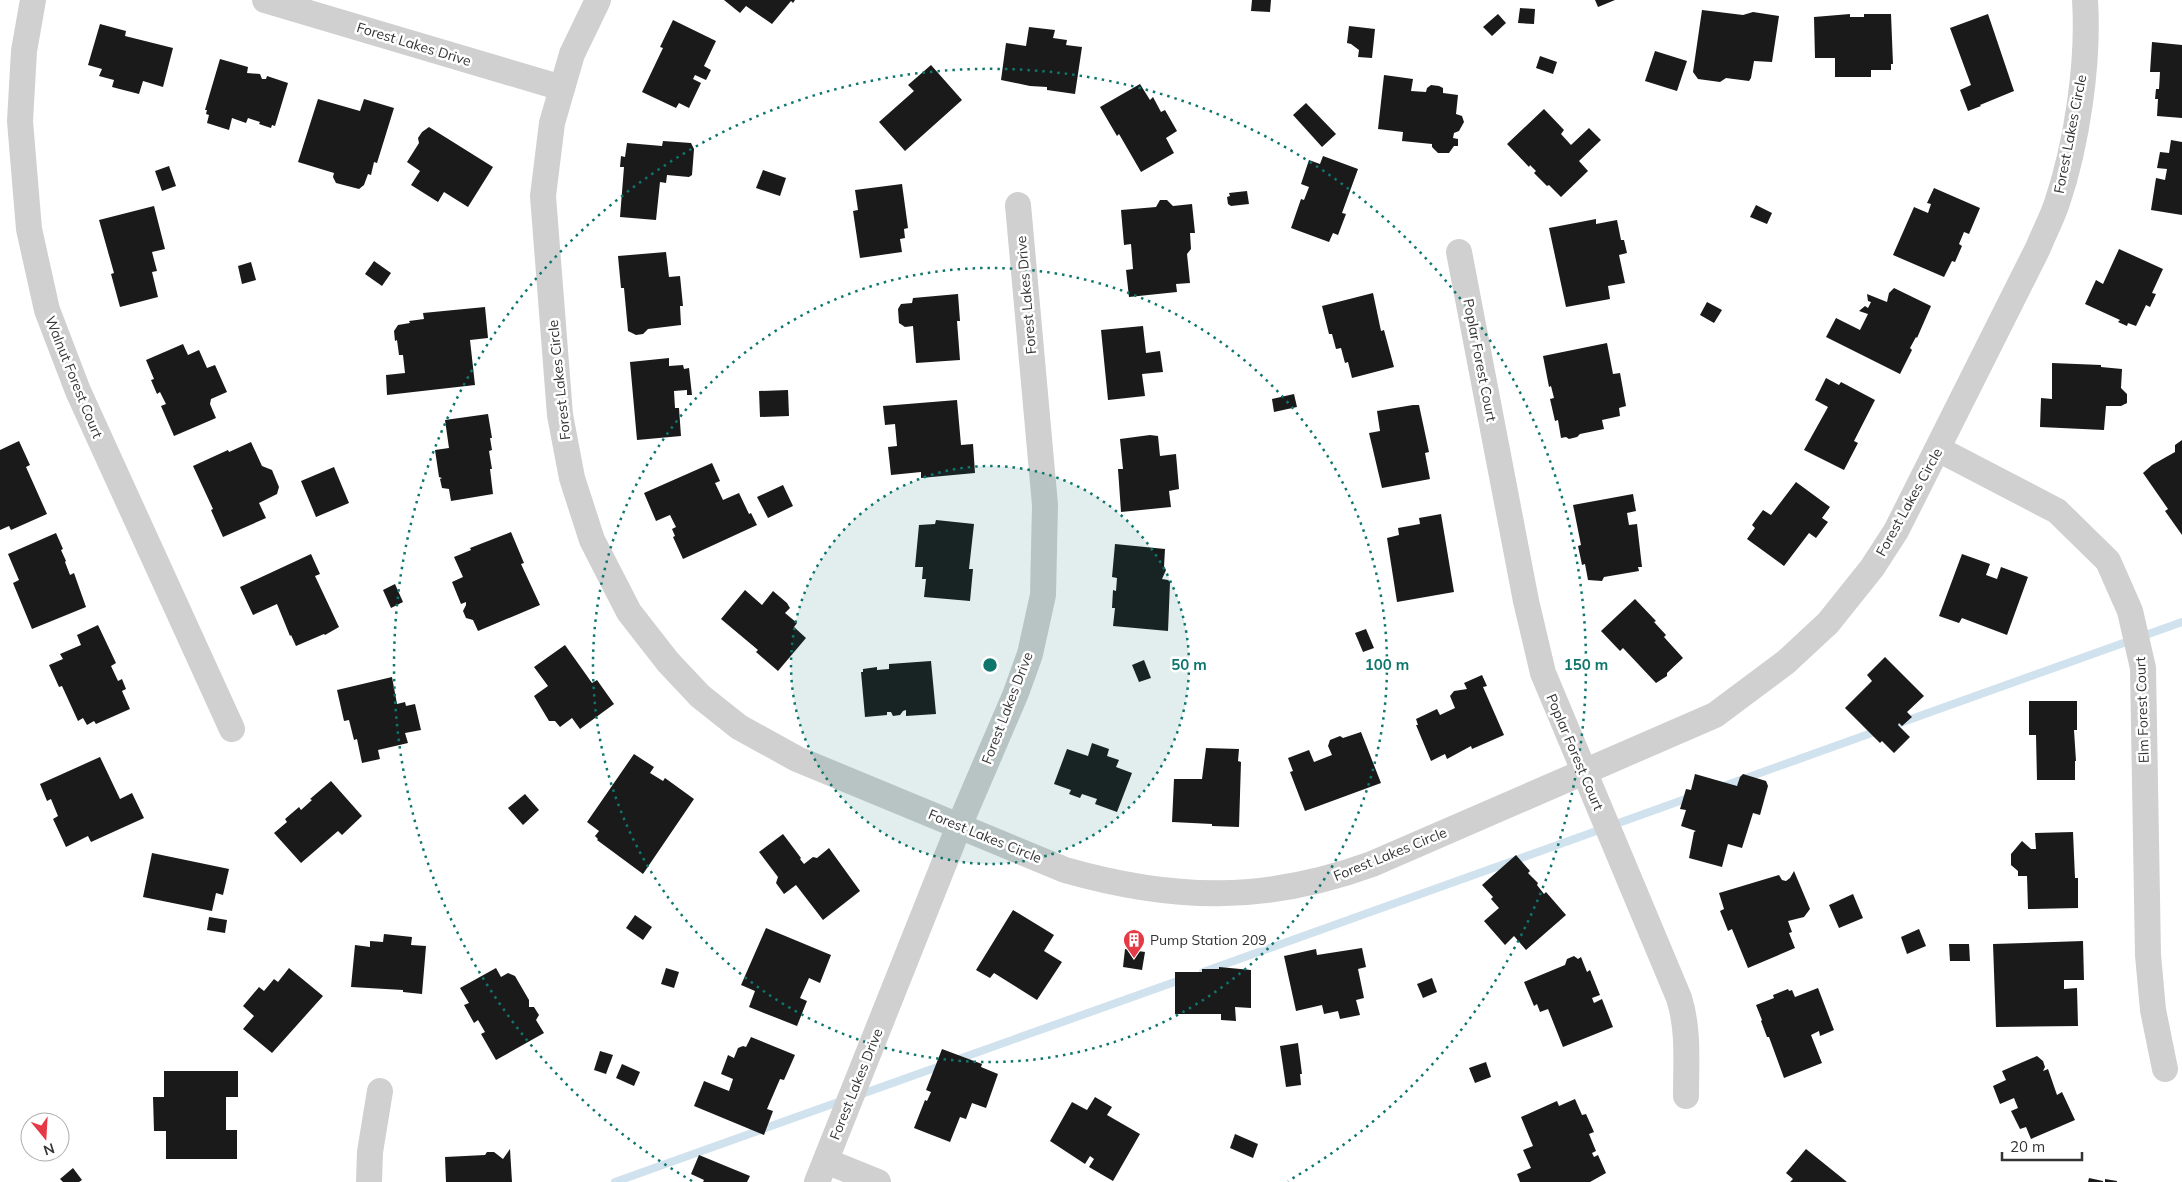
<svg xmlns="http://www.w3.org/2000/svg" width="2182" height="1182" viewBox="0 0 2182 1182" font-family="Mulish,sans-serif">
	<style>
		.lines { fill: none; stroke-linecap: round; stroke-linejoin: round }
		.stream { stroke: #cfe2ee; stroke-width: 8 }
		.building { fill: #1a1a1a }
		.minor { stroke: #d0d0d0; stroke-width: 26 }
		.ring { fill: none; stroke: #0f766e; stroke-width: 2.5; stroke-dasharray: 2.5 5 }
		.labels { text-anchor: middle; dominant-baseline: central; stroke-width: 5; stroke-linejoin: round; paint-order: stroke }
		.street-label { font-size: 14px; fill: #333; stroke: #fff }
		.poi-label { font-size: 14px; fill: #333; stroke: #fff; text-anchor: start }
		.centre { fill: #0f766e; stroke: #fff; stroke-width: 2.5 }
		.ring-label { font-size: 15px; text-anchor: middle; font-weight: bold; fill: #0f766e; stroke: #fff; stroke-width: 5; stroke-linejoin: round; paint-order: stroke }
	</style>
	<rect width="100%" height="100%" fill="#fff"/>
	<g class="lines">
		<!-- stream -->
		<g class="stream">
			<polyline points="1900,723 2182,622"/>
			<polyline points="1721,787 1880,730"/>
			<polyline points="1203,972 1691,797"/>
			<polyline points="956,1060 1183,979"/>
			<polyline points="859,1095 943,1065"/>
			<polyline points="615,1182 844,1100"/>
		</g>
	</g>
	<!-- building -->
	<g class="building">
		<polygon points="724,0 795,0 793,3 791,1 772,24 746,6 740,13"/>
		<polygon points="1252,0 1271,0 1270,12 1251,11"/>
		<polygon points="1595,0 1615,0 1598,7"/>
		<polygon points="1520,8 1535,9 1534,24 1518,23"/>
		<polygon points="1702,10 1743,15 1753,12 1779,16 1772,62 1754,61 1751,78 1749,81 1726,78 1720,82 1698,79 1693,72"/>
		<polygon points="1498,14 1506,23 1492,36 1483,27"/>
		<polygon points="1850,14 1850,17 1864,17 1864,14 1891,14 1893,64 1891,64 1891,70 1871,70 1871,77 1835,77 1835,58 1815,58 1814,17"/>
		<polygon points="1988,14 2014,91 1980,105 1981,106 1968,111 1960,90 1971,85 1950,28"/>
		<polygon points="673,20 716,41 704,66 711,70 706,80 695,75 693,79 701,83 689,108 679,103 676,108 642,92 663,48 660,47"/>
		<polygon points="100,24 126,31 125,36 173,48 163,87 143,81 139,94 112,87 114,80 99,76 102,69 88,65"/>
		<polygon points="1349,26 1375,29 1372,58 1358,57 1359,50 1351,44 1347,43"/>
		<polygon points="1029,27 1055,30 1053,38 1067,40 1066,45 1082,47 1075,94 1047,90 1047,87 1030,86 1001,80 1006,43 1026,46"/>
		<polygon points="2152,42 2182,45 2182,118 2157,116 2158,99 2155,99 2156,89 2159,89 2160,72 2150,72"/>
		<polygon points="1655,51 1687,61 1677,91 1645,81"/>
		<polygon points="1540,56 1557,62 1553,74 1536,68"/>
		<polygon points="220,59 248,67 247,73 260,74 262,79 266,79 267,76 288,83 275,126 272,125 271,128 259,124 260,122 248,118 246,123 232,118 229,130 207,123 209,115 206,114 207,110 205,110"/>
		<polygon points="931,65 962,100 905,151 879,122 914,91 908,85"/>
		<polygon points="1384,75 1413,79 1411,91 1426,92 1427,88 1431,85 1439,86 1443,88 1443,93 1458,95 1456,114 1462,116 1464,122 1459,131 1454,133 1453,138 1458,139 1458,146 1454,146 1449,153 1438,153 1432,147 1432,144 1402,141 1403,132 1378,129"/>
		<polygon points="1140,84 1150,100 1153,97 1161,112 1165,110 1177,131 1166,138 1174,153 1141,172 1119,134 1117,136 1100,107"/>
		<polygon points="318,99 360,111 364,99 394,108 377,163 374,162 371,175 368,174 364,185 359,189 336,183 333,177 334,173 298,162"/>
		<polygon points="1306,103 1336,134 1322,147 1293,115"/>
		<polygon points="1544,109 1564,130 1561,134 1571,145 1589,128 1601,140 1579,161 1588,171 1561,197 1549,185 1547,186 1534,173 1536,171 1530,165 1529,167 1507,144"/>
		<polygon points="429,127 493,167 468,207 444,192 438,202 411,185 420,171 407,162 419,143 418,138 422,132"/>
		<polygon points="2171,140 2182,142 2182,215 2151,210 2156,178 2165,180 2167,169 2157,168 2160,152 2169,153"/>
		<polygon points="663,141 691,143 694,149 692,175 689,177 667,175 666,183 660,182 656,220 620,217 624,167 620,167 621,156 625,157 627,143 662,146"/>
		<polygon points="1323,156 1358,169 1342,213 1346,214 1338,235 1333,233 1329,242 1291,228 1301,199 1304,200 1309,187 1301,184 1309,160 1320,164"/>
		<polygon points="169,166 176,186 162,191 155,171"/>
		<polygon points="763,170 786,178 780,196 756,188"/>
		<polygon points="902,184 908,228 904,229 905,238 900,239 902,252 860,258 853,211 858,210 855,190"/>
		<polygon points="1934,188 1980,208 1969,234 1964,232 1959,244 1962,246 1955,262 1952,261 1944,277 1893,255 1914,207 1928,213 1931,204 1927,203"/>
		<polygon points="1247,191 1249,204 1231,206 1228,204 1227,197 1230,196 1229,193"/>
		<polygon points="1160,200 1167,200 1173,206 1192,204 1195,233 1190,233 1191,249 1187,254 1190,283 1176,284 1177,292 1129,297 1126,270 1133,269 1131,244 1124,245 1121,210 1156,207"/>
		<polygon points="1756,205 1772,213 1767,224 1750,217"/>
		<polygon points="154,206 165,249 152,252 157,271 152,272 158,297 120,307 111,274 114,273 99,220"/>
		<polygon points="1596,219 1596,224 1617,220 1621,240 1624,240 1627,253 1619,255 1625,283 1608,286 1610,299 1566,307 1549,228"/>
		<polygon points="2119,249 2163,269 2152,293 2156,294 2150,307 2146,305 2136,326 2128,323 2127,326 2118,322 2120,320 2085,304 2096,280 2103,284"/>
		<polygon points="666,252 669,277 680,276 683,306 680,306 681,325 648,329 643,334 636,335 628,331 624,288 621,288 618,256"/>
		<polygon points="374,261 391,273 382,286 365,274"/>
		<polygon points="251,262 256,280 242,284 238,266"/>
		<polygon points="1894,288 1931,306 1917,338 1916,337 1910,348 1912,350 1900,374 1826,337 1836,318 1860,330 1868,314 1859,311 1865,306 1868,308 1871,302 1868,301 1867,294 1887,302 1889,293"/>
		<polygon points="1373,293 1381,331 1384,330 1394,367 1352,378 1348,362 1345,363 1341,348 1336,349 1332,334 1329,334 1322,306"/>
		<polygon points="958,294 960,321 957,321 960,360 916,363 913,326 905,327 899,323 898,309 901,304 912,303 913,298"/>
		<polygon points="1707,302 1722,310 1714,323 1700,315"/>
		<polygon points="485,307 488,338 470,340 475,385 387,395 386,375 405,373 403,355 399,355 397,340 395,341 394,331 398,325 410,323 409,321 424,319 423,313"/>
		<polygon points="1143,326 1146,353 1160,351 1163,372 1142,374 1145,396 1108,400 1101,330"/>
		<polygon points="1607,343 1613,374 1620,373 1626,406 1619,408 1620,416 1602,420 1604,429 1580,434 1577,437 1569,439 1566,437 1561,438 1558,420 1555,421 1550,399 1554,398 1551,386 1549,387 1543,356"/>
		<polygon points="183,344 188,355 199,350 207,368 215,365 227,392 211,399 210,404 216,418 174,436 161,406 166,404 160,392 157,394 151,380 154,379 146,360"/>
		<polygon points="669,358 669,366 683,365 684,369 689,368 692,395 687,395 687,390 674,391 675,408 679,408 681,436 637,440 630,362"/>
		<polygon points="2052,363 2101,365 2101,367 2122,369 2121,388 2127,394 2127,403 2121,406 2106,406 2104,430 2040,427 2041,398 2052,399"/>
		<polygon points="1826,378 1839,385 1841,382 1875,400 1854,441 1858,443 1844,470 1804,450 1828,407 1815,400"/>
		<polygon points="788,390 789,416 760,417 759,391"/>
		<polygon points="1294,394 1297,407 1274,412 1272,399"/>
		<polygon points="957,400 961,445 973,444 975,473 921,478 921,472 891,475 888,447 897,446 895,424 885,425 883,406"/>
		<polygon points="1413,405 1419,405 1429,452 1425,453 1430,479 1382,488 1369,433 1380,431 1377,411"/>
		<polygon points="488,414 492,438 490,438 492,450 489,451 492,469 490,469 493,494 451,501 449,489 442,488 440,479 442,478 439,477 435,450 449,448 445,420"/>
		<polygon points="1150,435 1158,436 1160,456 1176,454 1179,489 1169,491 1171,507 1121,512 1118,469 1123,469 1120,439"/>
		<polygon points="2182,440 2182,535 2165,511 2168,509 2143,473 2152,465 2175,452 2175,445"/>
		<polygon points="19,441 30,465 26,467 47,514 11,530 9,526 0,530 0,450"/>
		<polygon points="251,442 262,466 272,470 279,487 277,494 259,503 266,518 223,537 211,510 213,509 193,466 228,450 229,452"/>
		<polygon points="712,463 720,481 715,483 723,500 739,493 749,514 751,513 757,525 683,559 673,537 675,536 672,529 676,527 670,515 656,521 644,493"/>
		<polygon points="334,467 349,503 316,517 301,481"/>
		<polygon points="1796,482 1830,507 1822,518 1828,522 1816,538 1809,533 1784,566 1747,539 1755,528 1752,525 1763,510 1771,515"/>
		<polygon points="783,485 793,506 768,518 757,497"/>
		<polygon points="1633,494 1636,511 1627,513 1629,525 1637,524 1642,567 1638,567 1639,571 1604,577 1602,581 1588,580 1585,564 1582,565 1581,560 1578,546 1581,545 1573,505"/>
		<polygon points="1441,514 1454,592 1397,602 1387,538 1399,535 1398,528 1420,524 1419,518"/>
		<polygon points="936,520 974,524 969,569 973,569 970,601 924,597 926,579 922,579 923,567 915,567 919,525 935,524"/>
		<polygon points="511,532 524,563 521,564 540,605 478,631 473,620 466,618 463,611 466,605 466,602 461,604 452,582 463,577 454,557 471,550 470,548"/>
		<polygon points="56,533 63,549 61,550 66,561 65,562 70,575 74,573 86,607 32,629 13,583 19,580 8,554"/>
		<polygon points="1115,544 1165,549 1164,567 1166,570 1162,579 1168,580 1170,582 1168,631 1113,626 1115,608 1112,608 1113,590 1116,591 1117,578 1112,577"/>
		<polygon points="311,554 320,574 315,576 339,627 325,635 324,634 296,646 291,635 290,636 277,604 253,615 240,587"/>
		<polygon points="1962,554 1990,564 1986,575 1997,579 2001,567 2028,577 2007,635 1962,618 1959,623 1939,616"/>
		<polygon points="395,584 403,602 391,608 383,590"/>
		<polygon points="745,590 762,605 773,591 787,603 790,608 785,613 797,623 794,627 806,638 778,671 756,652 758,650 721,619"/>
		<polygon points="1635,599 1656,621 1654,622 1666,635 1664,637 1683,658 1667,673 1667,676 1656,683 1623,648 1620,651 1601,631"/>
		<polygon points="98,625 116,663 111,666 118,681 122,679 126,689 122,691 130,709 96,724 94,721 87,725 83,718 78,721 62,686 59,687 49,665 63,659 60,654 81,645 77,635"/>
		<polygon points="1366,629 1374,648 1363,652 1355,633"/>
		<polygon points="565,645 592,683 597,680 614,704 580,729 572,718 560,727 555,721 549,721 534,696 548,686 534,667"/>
		<polygon points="1885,657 1924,696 1907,712 1912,717 1902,726 1899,723 1898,725 1910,737 1894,753 1882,741 1880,743 1845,708 1872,681 1867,675"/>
		<polygon points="1144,660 1151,678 1139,682 1132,665"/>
		<polygon points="931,661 936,714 906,716 906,710 903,711 900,715 893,716 891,712 887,712 887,715 865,717 861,672 863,672 863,669 877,667 877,670 889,669 889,664"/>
		<polygon points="1482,675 1487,686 1483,687 1504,735 1472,749 1471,746 1447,759 1445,754 1431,761 1416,725 1418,725 1416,719 1437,709 1440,715 1455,708 1450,696 1454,691 1467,689 1464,683"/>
		<polygon points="392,677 397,704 405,702 406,706 415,704 421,730 405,733 408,743 378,750 380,759 362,763 357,739 354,740 349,720 344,721 337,690"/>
		<polygon points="2029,701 2077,701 2077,730 2074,730 2076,761 2075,761 2075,780 2037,780 2036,735 2029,735"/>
		<polygon points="1361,732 1381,783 1305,811 1290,772 1293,771 1288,758 1309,750 1314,762 1332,755 1328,746 1330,740 1340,736 1343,738"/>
		<polygon points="1092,743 1109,749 1107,756 1119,760 1116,767 1132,773 1117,812 1095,804 1097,799 1082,794 1080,798 1069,794 1071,790 1054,784 1067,749 1088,756"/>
		<polygon points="1206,748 1239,749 1238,761 1241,762 1239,827 1212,826 1212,824 1172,822 1174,779 1202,779"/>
		<polygon points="634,754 654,767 650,773 663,781 665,778 694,799 643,874 597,840 598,839 595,836 599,831 587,822"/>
		<polygon points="100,757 120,799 132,793 144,818 91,842 88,836 66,847 53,819 58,816 51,799 47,801 40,784"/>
		<polygon points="1695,774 1737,786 1740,777 1743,774 1766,781 1768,786 1760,815 1753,813 1742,848 1728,844 1722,867 1689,858 1694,832 1696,831 1681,826 1686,810 1680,809 1686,789 1691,790"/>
		<polygon points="331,781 362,816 342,835 338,831 301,863 274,833 287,822 285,819 299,807 301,810 312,800 310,799"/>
		<polygon points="525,794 539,810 523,825 508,808"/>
		<polygon points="2073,832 2075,878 2078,878 2078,908 2028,909 2027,876 2018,876 2018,871 2011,865 2011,854 2022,841 2031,849 2036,849 2035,833"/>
		<polygon points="783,834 801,858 800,859 804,864 813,857 817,858 829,848 860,891 823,920 796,885 784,894 776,883 778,877 759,852"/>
		<polygon points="152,853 229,869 223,895 216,893 212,911 143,897"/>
		<polygon points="1516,855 1530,871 1528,873 1538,883 1537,885 1544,894 1546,892 1566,915 1526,950 1514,936 1505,945 1484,921 1499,908 1491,899 1493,897 1482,885"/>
		<polygon points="1794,871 1810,909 1804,917 1788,921 1792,932 1789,933 1795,948 1748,968 1732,929 1728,931 1720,911 1724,909 1719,893 1779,875 1782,880 1786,881 1790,878"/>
		<polygon points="1853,894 1863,918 1839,928 1829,905"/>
		<polygon points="1013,910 1054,935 1044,951 1062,962 1037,1000 994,973 990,978 976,970"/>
		<polygon points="635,915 652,927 643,940 626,928"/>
		<polygon points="209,917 227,920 225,933 207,930"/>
		<polygon points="766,928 831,955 820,983 809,978 800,998 807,1001 797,1026 749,1007 755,991 741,985"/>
		<polygon points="1919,929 1926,946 1907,954 1901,937"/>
		<polygon points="384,934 412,937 411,945 426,946 422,994 403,992 403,990 351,987 355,945 370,947 370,941 383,942"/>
		<polygon points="2083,941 2084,980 2064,980 2064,989 2077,988 2078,1026 1996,1027 1993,944"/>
		<polygon points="1949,944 1969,944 1970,961 1950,961"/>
		<polygon points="1362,948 1366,967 1358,969 1364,998 1356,1000 1360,1015 1340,1019 1338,1011 1324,1014 1322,1005 1296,1011 1284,956 1316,949 1317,955"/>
		<polygon points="1125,949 1145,952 1142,970 1123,967"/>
		<polygon points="1574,956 1578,959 1581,957 1587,972 1590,970 1600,995 1592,998 1594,1003 1602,999 1613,1027 1563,1047 1548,1009 1540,1012 1537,1004 1534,1006 1524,982 1565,965 1567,959"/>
		<polygon points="1219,967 1251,970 1251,1008 1235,1007 1236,1021 1221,1020 1221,1014 1175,1014 1175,972 1202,972 1202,969 1219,969"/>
		<polygon points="289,968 323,996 272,1053 243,1029 254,1016 243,1006 259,987 264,991 274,979 278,982"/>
		<polygon points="496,968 501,977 508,973 515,976 529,1000 529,1007 534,1007 539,1015 536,1020 544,1033 496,1060 481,1034 485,1032 478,1020 474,1023 464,1005 469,1003 460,988"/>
		<polygon points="666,968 679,972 674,988 661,984"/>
		<polygon points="1432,978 1437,992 1423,998 1417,984"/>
		<polygon points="1818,988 1834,1030 1820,1036 1819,1031 1811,1035 1822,1063 1784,1078 1769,1037 1767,1037 1761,1021 1762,1020 1756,1005 1774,998 1773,995 1788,989 1789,991 1792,990 1795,997"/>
		<polygon points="751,1037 795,1055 784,1080 780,1079 767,1109 773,1111 764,1135 694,1106 704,1081 729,1091 733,1079 721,1074 728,1055 734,1058 738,1048 743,1046 746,1047"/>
		<polygon points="1298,1043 1302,1074 1300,1074 1301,1085 1286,1087 1280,1046"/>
		<polygon points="942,1049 982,1064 981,1067 998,1074 986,1108 972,1103 966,1119 960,1117 950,1142 914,1128 925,1100 927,1101 931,1092 926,1090"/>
		<polygon points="600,1051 613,1055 606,1074 594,1070"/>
		<polygon points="2037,1056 2043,1061 2045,1067 2043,1071 2048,1069 2057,1095 2062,1092 2075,1120 2031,1139 2026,1127 2020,1129 2011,1111 2018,1108 2014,1098 2000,1104 1993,1086 2006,1080 2002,1071"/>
		<polygon points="1486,1062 1491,1077 1475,1083 1469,1068"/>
		<polygon points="622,1064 640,1072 634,1086 616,1078"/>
		<polygon points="164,1071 238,1071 238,1097 226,1097 226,1130 237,1130 237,1159 166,1159 166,1131 154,1131 153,1097 164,1097"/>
		<polygon points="1095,1097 1112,1107 1107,1115 1140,1134 1113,1181 1089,1167 1094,1159 1090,1156 1085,1164 1050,1141 1072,1102 1087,1110"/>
		<polygon points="1575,1099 1582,1115 1586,1114 1594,1132 1589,1134 1596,1151 1592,1153 1594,1157 1598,1155 1606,1173 1590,1182 1520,1182 1517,1174 1531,1168 1523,1150 1533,1146 1521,1117 1557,1101 1559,1106"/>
		<polygon points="1235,1134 1258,1144 1253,1158 1230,1148"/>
		<polygon points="510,1149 512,1182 446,1182 445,1157 485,1155 487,1152 494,1152 503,1159"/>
		<polygon points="1806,1149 1847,1182 1790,1182 1793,1179 1786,1173"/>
		<polygon points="699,1155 750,1176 747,1182 703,1182 704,1180 691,1174"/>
		<polygon points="73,1168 82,1180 79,1182 63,1182 60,1179"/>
		<polygon points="2089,1178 2103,1181 2103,1182 2088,1182"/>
		<polygon points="2105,1179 2117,1181 2117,1182 2105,1182"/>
	</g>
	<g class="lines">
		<!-- minor -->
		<g class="minor">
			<polyline points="33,0 24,51 20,121 29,229 47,310 78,391 232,729"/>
			<polyline points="265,0 562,88"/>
			<path d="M598 0 572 54 552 123 543 196 560 415 572 478 592 540 629 612 668 662 700 696 739 727 797 759 1065 870C1174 901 1265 903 1372 864L1715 715 1786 662 1828 623 1872 568 1896 531 2038 248C2044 233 2052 218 2057 203 2077 144 2089 62 2085 0"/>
			<path d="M1459 252 1526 601 1543 673 1679 998C1689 1030 1686 1062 1686 1096"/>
			<polyline points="1938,449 2057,511 2108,561 2130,611 2143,668 2148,955 2153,1010 2165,1069"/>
			<polyline points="826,1161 878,1182"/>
			<polyline points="369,1182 370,1152 380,1091"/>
			<polyline points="817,1182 959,826 1016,693 1030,654 1043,595 1045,505 1018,205"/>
		</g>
	</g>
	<!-- distance rings -->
	<circle cx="990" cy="665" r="199" fill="#0f766e" fill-opacity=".12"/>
	<g class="ring">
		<circle cx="990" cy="665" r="199"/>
		<circle cx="990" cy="665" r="397"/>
		<path d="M692 1181A596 596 0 1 1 1288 1181"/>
	</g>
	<!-- icons -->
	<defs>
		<g id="building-pin" transform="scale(1.125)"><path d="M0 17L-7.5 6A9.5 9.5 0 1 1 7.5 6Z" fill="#e63946" stroke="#fff"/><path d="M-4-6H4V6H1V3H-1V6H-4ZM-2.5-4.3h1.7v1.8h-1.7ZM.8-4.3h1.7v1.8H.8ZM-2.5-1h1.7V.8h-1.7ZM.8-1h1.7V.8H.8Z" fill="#fff"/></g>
	</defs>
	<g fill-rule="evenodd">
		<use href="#building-pin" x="1134" y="940"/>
	</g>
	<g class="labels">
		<!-- street labels -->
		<g class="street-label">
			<text transform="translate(414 44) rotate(17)">Forest Lakes Drive</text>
			<text transform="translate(2070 134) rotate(-79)">Forest Lakes Circle</text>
			<text transform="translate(1026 295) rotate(-95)">Forest Lakes Drive</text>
			<text transform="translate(1480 360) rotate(79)">Poplar Forest Court</text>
			<text transform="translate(74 377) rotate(68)">Walnut Forest Court</text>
			<text transform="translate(559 380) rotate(-96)">Forest Lakes Circle</text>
			<text transform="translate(1909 502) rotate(-61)">Forest Lakes Circle</text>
			<text transform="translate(1007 708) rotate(-69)">Forest Lakes Drive</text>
			<text transform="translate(2142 710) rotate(-92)">Elm Forest Court</text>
			<text transform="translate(1575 752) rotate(67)">Poplar Forest Court</text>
			<text transform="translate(985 836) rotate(22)">Forest Lakes Circle</text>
			<text transform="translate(1390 854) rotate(-22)">Forest Lakes Circle</text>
			<text transform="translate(856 1084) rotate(-68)">Forest Lakes Drive</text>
		</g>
		<!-- poi labels -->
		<g class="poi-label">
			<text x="1150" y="940">Pump Station 209</text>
		</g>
	</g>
	<circle cx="990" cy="665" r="8" class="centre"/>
	<g class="ring-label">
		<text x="1189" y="670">50 m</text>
		<text x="1387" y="670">100 m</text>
		<text x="1586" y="670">150 m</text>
	</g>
	<!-- north arrow -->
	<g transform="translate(45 1137) rotate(162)"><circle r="24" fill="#ffffff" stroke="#adadad"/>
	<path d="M0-4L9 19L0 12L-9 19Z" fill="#e63946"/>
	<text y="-8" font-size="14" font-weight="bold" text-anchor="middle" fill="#333333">N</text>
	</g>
	<!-- scale -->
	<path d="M2002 1152v8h80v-8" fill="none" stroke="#333333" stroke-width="2.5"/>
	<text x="2010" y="1152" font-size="15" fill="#333333" stroke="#ffffff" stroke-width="4" paint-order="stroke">20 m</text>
</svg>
